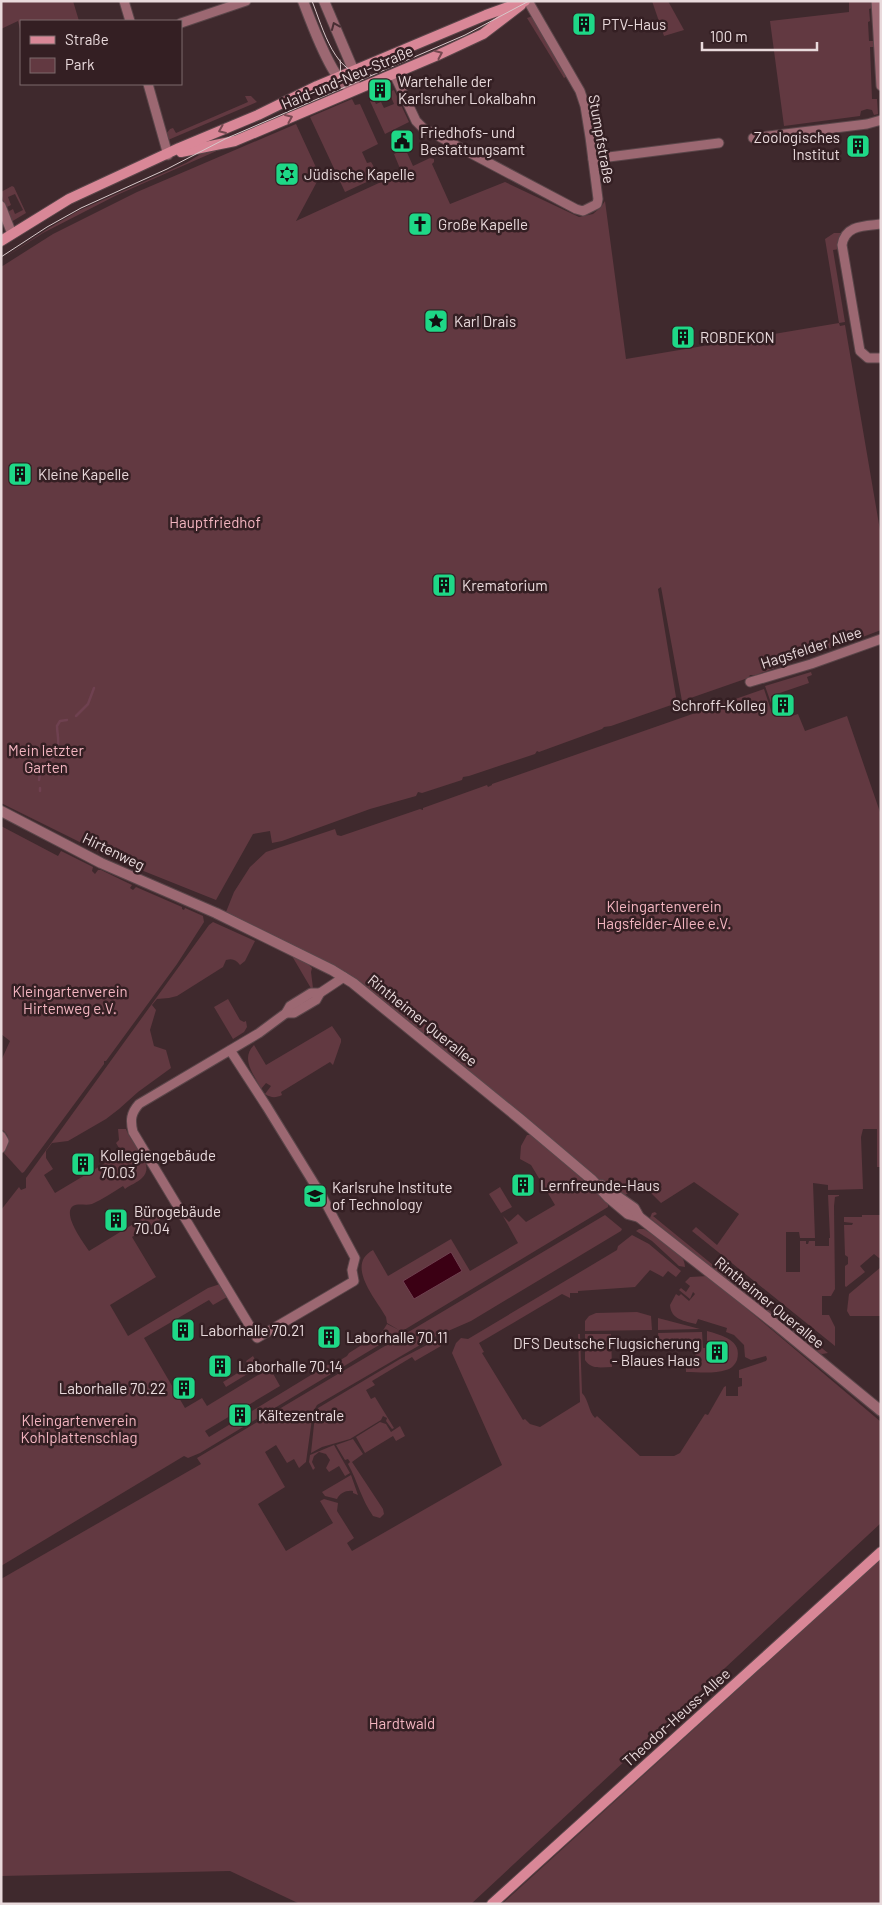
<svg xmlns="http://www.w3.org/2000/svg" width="882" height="1905" viewBox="0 0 882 1905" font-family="Barlow,sans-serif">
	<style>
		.green { fill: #623941 }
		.water { fill: #3b0014; stroke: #6f4150 }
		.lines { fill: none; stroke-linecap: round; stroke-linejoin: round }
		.stream { stroke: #6f4150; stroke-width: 2.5 }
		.minor-casing { stroke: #5a4549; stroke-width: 11 }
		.tertiary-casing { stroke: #5a4549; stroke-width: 12 }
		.secondary-casing { stroke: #5a4549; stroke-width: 12 }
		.minor { stroke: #9c6872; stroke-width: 9 }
		.tertiary { stroke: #9c6872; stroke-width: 10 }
		.secondary { stroke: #d98797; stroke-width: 10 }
		.tram { stroke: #d7c7c9; stroke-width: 1 }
		.oneway { stroke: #492e33 }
		.oneway2 { stroke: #764951 }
		.labels { text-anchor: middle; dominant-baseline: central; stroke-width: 5; stroke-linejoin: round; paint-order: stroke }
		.poi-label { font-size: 15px; fill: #e9dadc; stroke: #341f23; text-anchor: start }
		.street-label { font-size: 15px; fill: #e9dadc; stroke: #341f23 }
		.park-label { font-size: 15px; fill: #f3b5c0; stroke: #341f23 }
	</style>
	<rect width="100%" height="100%" fill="#3f292d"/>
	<!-- green -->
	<g class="green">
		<polygon points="1,1 73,1 79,21 21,21 21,33 18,21 1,29"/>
		<polygon points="652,1 668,1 684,30 664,36"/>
		<polygon points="849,1 872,1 872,8 869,9 870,21 868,22 869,41 874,41 875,47 870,47 872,99 877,99 878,114 874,115 872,110 867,109 861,111 860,116 784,126 770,21 849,12"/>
		<polygon points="533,16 569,75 564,78 527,18"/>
		<polygon points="394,90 409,122 385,134 370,101 374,100 376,104 381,102 384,108 394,104 389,92"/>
		<polygon points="245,96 251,96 257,102 168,140 166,134 170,129 173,128 176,133 248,102"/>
		<polygon points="352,99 355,105 360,104 378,144 362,152 367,163 371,162 374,167 367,170 371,180 345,192 310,117"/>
		<polygon points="296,124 320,176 296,221 392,177 391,175 401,171 394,154 403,150 405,148 413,166 430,158 434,159 434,162 432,164 450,204 505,182 579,217 593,214 601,207 605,201 626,359 839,323 825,239 834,233 841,233 839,249 833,250 845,322 839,323 840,326 845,325 881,536 881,630 852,641 845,641 844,643 804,657 798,656 797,660 756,675 750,675 748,678 682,701 661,587 658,589 677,703 611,726 604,727 602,729 539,752 537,751 535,754 469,776 463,777 462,780 422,793 418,792 416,796 370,809 282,841 272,843 270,831 253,834 216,900 116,860 1,803 1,267 53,234 137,192"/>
		<polygon points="221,149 117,195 43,233 1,260 49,228 78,211 186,163 204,152"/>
		<polygon points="12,186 14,187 26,213 11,222 6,213 13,209 15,214 23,210 15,194 8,197 11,205 5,208 1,192"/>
		<polygon points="811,672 812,675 807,677 809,683 771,696 773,703 771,703 765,686"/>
		<polygon points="764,689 771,710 775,708 776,710 785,707 788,717 798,714 805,731 847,716 881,815 881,1167 877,1167 877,1129 863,1129 861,1137 863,1189 828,1190 828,1185 813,1183 815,1238 800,1238 799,1232 786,1232 786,1272 800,1272 800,1241 806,1241 806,1244 808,1244 809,1241 815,1241 815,1246 829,1246 829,1238 830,1238 828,1195 839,1195 839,1196 835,1197 834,1206 835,1289 831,1296 822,1296 822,1315 829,1315 835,1327 835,1346 692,1231 696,1227 717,1245 739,1214 694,1182 661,1203 641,1183 624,1196 591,1174 394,1010 226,912 234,892 250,867 266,852 335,829 337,835 341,836 420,809 423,810 423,808 487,785 488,787 492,785 492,784"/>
		<path d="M1 826 58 856 61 851 93 867 92 871 95 874 98 870H101L132 885 130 888 133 890 136 887 182 907V909L184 910 185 908 203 916 204 922 177 964 106 1061H104V1064L24 1172 22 1173 4 1153C10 1144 11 1135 1 1129V1061L10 1041 1 1034Z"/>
		<path d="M213 922 255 941 245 961 240 965C236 960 233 958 226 960L223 967 177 996 169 998 157 999 152 1005 156 1010 150 1030 154 1046 166 1050 171 1068 138 1092 119 1109 106 1119 68 1141 52 1143 46 1151V1158L53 1169 44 1175 55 1193 122 1153 116 1143 119 1140 118 1129H126C130 1143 157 1164 142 1178 137 1183 130 1185 125 1189L123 1186C113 1192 103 1199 92 1204 86 1206 78 1203 73 1206 62 1214 83 1242 89 1251L158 1209 163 1218 132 1237 156 1277 110 1305 128 1336 208 1288 220 1284 227 1297 213 1305 209 1300 144 1338 185 1408 202 1398 207 1406 268 1369 271 1370 280 1386 205 1431 209 1437 329 1364 332 1365 347 1356 349 1353 382 1332 387 1324 399 1330 387 1323 386 1317C376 1299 345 1265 373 1250L388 1276 451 1239 470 1271 518 1243 503 1216 509 1222 518 1214 526 1222 555 1205 531 1165 520 1159 521 1146 527 1135H531L576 1173 608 1204V1207L200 1453 188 1458 184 1456 1 1566V1210L19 1187 21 1190 26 1188V1178L209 925Z"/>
		<polygon points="230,926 307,963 312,968 311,972 313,988 312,990 292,956"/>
		<polygon points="228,999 240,1020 244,1022 246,1021 247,1027 244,1032 233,1039 214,1007"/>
		<path d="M332 1026 341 1039V1042L333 1065 330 1062 281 1092 282 1095C276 1098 271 1098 265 1094L271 1086 266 1083 261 1089C254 1074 240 1059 254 1045L266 1065Z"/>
		<polygon points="500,1187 512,1207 501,1213 489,1194"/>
		<polygon points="655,1212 657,1214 653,1216 713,1265 711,1268 650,1218 652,1213"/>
		<path d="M605 1215 622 1229 621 1231 471 1321 432 1338 317 1405 313 1412 306 1462 299 1468 294 1459 287 1463 276 1445 265 1452 285 1487 258 1504 286 1551 333 1523 320 1501 324 1499 338 1503 337 1511 354 1538 347 1543 352 1551 502 1465 452 1353 456 1343 461 1338 468 1339 617 1250 618 1246 632 1235 649 1244 681 1271 676 1277 668 1271 663 1277 650 1270 635 1287 578 1291V1293H570V1298L562 1294 479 1343 484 1352 482 1353 523 1420 525 1419 530 1424 540 1427 580 1402 578 1334H580L582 1393C589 1400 588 1411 595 1418L597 1416 640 1456H674L680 1453 705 1414 708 1415 724 1387 726 1386V1396H738V1387L742 1386V1378H739V1370L766 1361 767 1359 766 1356 751 1360 745 1357 744 1345 734 1335 726 1332 727 1328 698 1319 696 1324C685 1321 671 1320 670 1305L676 1294 679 1296 681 1294 689 1301 695 1294 693 1292 690 1299 679 1290 681 1288 686 1292 690 1286 685 1282 690 1277 708 1276 881 1422V1523L471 1904H300L230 1871 1 1876V1579L201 1464 197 1458Z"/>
		<polygon points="862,1215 881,1215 881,1257 879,1258 874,1254 860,1266 865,1272 846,1287 845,1286 845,1266 848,1264 848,1257 845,1255 844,1225 852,1225 853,1223 844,1222 844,1217 862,1217"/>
		<path d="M639 1229H644C657 1238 685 1250 685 1267L679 1266 652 1241 636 1231Z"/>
		<polygon points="716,1267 813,1346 818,1345 828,1353 822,1354 816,1352 714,1269"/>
		<polygon points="881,1267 881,1316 850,1316 847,1311 849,1294"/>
		<polygon points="637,1312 651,1316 652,1330 585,1331 585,1321 589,1316 596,1313"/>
		<polygon points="658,1318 700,1329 658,1330"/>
		<path d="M707 1331C721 1335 743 1340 737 1360 735 1365 731 1369 726 1370 714 1374 698 1372 686 1372V1365H696L695 1347 659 1345 658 1333 702 1332 703 1348H706L707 1363H727V1341H707Z"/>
		<path d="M585 1334H611L612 1367C602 1367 591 1370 585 1360Z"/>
		<polygon points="446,1335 448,1336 441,1346 415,1361 412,1357 372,1381 375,1385 366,1390 371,1399 375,1397 394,1428 392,1429 386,1421 387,1418 383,1416 381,1420 350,1439 322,1447 311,1453 315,1415 318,1408 400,1359"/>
		<polygon points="253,1356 259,1367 226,1387 223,1382 249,1366 246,1361"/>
		<polygon points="380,1422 386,1424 391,1432 400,1426 405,1436 396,1441 393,1436 365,1453 356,1437"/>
		<path d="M353 1439 363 1454 352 1462 383 1509 384 1514 380 1518 373 1516C361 1499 358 1482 348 1464L350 1462 348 1459 345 1460 336 1445Z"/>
		<polygon points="334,1445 350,1473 345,1476 339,1466 329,1472 326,1468 330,1460 326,1454 319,1452 314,1456 312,1462 315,1468 313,1470 309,1462 310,1455"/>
		<path d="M351 1475 358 1495 353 1493V1491C346 1490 340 1493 337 1499L325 1496 322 1492Z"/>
		<polygon points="881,1559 881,1904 502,1904"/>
	</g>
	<!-- water -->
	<polygon class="water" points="451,1252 462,1271 414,1299 403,1281"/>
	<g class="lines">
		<!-- stream -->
		<g class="stream">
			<polyline points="76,716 88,704 94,688"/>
			<path d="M39 780C39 767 52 762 57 750 60 742 57 734 57 726L60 721 67 720"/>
			<polyline points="40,788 40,791"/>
		</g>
		<!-- minor casing -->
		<g class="minor-casing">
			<g id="minor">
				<polyline points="124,1 130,21"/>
				<polyline points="876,1 881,86"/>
				<polyline points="181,23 246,1"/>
				<polyline points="394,74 416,121 423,128 576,209 583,211 597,204 598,199 590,137 585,106 580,91 528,1"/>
				<polyline points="148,84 168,155"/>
				<polyline points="753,138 867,124 881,120"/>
				<polyline points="593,159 719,143"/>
				<polyline points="1,206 12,234"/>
				<path d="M881 224C864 226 845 225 842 245L860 351 868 358H881"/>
				<polyline points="750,682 811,664 881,639"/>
				<polyline points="286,1013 294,1013 316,1000 320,993 344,977"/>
				<path d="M230 1050 267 1107 323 1198 355 1258 352 1270 354 1281 257 1338 133 1132C130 1120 131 1113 139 1104L259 1033 286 1013 290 1006 311 993H320"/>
				<polyline points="1,1136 4,1141 1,1148"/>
			</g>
		</g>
		<!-- tertiary casing -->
		<g class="tertiary-casing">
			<g id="tertiary">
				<path d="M303 1C311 22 327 65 341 81 344 85 349 87 354 90L355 74 324 1"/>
				<polyline points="1,811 101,863 216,913 332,970 353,983 520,1119 591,1179 609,1198 628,1214 639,1217 774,1323 881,1411"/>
				<polyline points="601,1185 634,1208 639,1217"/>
			</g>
		</g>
		<!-- secondary casing -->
		<g class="secondary-casing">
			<g id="secondary">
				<polyline points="181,152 235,141 438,55 483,34 521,5"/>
				<polyline points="1,241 69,199 179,148 258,115 317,86 486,15 525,1"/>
				<polyline points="492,1904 881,1552"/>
			</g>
		</g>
		<!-- minor -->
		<use href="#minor" class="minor"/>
		<!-- tertiary -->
		<use href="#tertiary" class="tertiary"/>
		<!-- secondary -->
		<use href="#secondary" class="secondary"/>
		<!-- tram -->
		<g class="tram">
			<path d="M312 1C323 28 335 79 371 75"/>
			<path d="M330 92C339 83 342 73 340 60"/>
			<polyline points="1,257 47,227 81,208 167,169 225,139 465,35 529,1"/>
		</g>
	</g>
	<!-- one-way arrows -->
	<defs><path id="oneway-chevron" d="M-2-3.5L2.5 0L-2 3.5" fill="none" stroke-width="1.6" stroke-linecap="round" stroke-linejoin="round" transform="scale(1.25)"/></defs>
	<use class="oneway" href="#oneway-chevron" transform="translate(335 26) rotate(-113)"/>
	<g class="oneway2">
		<use href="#oneway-chevron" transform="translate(439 54) rotate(-24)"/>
		<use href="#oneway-chevron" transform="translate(289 118) rotate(-23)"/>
		<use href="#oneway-chevron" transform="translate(222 130) rotate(157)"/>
	</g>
	<!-- icons -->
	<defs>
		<g id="building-square" transform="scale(1.25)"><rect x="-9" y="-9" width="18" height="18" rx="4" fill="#1ed887" stroke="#341f23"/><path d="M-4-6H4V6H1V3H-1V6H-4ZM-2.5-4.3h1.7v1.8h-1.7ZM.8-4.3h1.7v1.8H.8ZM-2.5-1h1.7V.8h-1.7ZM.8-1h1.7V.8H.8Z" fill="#111"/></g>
		<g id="civic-square" transform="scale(1.25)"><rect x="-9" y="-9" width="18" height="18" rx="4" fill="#1ed887" stroke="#341f23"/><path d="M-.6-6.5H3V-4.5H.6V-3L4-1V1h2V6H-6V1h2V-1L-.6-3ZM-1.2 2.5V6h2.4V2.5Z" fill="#111"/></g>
		<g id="synagogue-square" transform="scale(1.25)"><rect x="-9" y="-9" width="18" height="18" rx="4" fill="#1ed887" stroke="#341f23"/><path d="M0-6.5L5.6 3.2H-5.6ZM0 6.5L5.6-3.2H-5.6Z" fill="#111"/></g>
		<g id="church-square" transform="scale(1.25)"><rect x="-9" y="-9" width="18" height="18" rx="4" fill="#1ed887" stroke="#341f23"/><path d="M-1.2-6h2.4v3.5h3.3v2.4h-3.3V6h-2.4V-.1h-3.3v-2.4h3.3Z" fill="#111"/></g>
		<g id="sight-square" transform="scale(1.25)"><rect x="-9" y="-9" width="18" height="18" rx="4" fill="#1ed887" stroke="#341f23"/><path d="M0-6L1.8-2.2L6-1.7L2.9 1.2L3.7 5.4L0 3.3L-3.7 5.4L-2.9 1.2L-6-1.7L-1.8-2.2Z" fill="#111"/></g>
		<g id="university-square" transform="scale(1.25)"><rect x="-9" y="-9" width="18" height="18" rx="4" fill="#1ed887" stroke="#341f23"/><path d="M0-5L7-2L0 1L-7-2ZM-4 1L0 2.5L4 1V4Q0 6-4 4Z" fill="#111"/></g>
	</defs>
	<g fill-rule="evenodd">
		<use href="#building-square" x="584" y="24"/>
		<use href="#building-square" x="380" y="90"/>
		<use href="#civic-square" x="402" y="141"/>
		<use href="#building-square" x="858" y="146"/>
		<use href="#synagogue-square" x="287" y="174"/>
		<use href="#church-square" x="420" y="224"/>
		<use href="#sight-square" x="436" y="321"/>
		<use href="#building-square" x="683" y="337"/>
		<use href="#building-square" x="20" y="474"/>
		<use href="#building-square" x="444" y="585"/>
		<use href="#building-square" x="783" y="705"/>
		<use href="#building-square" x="83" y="1164"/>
		<use href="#building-square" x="523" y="1185"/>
		<use href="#university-square" x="315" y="1196"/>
		<use href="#building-square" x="116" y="1220"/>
		<use href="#building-square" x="183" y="1330"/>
		<use href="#building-square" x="329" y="1337"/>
		<use href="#building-square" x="717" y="1352"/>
		<use href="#building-square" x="220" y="1366"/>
		<use href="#building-square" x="184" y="1388"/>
		<use href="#building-square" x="240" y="1415"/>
	</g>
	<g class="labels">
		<!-- poi labels -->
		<g class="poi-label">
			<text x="602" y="24">PTV-Haus</text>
			<text x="398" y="81">Wartehalle der<tspan x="398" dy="17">Karlsruher Lokalbahn</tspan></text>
			<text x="420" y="132">Friedhofs- und<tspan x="420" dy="17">Bestattungsamt</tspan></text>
			<text x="840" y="137" text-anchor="end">Zoologisches<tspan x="840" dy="17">Institut</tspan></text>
			<text x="304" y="174">Jüdische Kapelle</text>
			<text x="438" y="224">Große Kapelle</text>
			<text x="454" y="321">Karl Drais</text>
			<text x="700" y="337">ROBDEKON</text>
			<text x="38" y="474">Kleine Kapelle</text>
			<text x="462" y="585">Krematorium</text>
			<text x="766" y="705" text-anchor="end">Schroff-Kolleg</text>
			<text x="100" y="1155">Kollegiengebäude<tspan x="100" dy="17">70.03</tspan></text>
			<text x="540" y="1185">Lernfreunde-Haus</text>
			<text x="332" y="1187">Karlsruhe Institute<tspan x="332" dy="17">of Technology</tspan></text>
			<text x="134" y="1211">Bürogebäude<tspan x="134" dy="17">70.04</tspan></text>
			<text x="200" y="1330">Laborhalle 70.21</text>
			<text x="346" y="1337">Laborhalle 70.11</text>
			<text x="700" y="1343" text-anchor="end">DFS Deutsche Flugsicherung<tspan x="700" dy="17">- Blaues Haus</tspan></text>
			<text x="238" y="1366">Laborhalle 70.14</text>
			<text x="166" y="1388" text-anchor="end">Laborhalle 70.22</text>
			<text x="258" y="1415">Kältezentrale</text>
		</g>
		<!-- street labels -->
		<g class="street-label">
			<text transform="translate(347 77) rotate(-23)">Haid-und-Neu-Straße</text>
			<text transform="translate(602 139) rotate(80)">Stumpfstraße</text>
			<text transform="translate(811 647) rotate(-18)">Hagsfelder Allee</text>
			<text transform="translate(114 851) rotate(26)">Hirtenweg</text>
			<text transform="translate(423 1020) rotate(39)">Rintheimer Querallee</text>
			<text transform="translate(770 1302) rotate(39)">Rintheimer Querallee</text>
			<text transform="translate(676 1717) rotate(-42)">Theodor-Heuss-Allee</text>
		</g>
		<!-- park labels -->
		<g class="park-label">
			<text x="215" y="522">Hauptfriedhof</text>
			<text x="46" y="750">Mein letzter<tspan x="46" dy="17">Garten</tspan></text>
			<text x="664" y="906">Kleingartenverein<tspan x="664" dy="17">Hagsfelder-Allee e.V.</tspan></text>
			<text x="70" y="991">Kleingartenverein<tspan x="70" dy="17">Hirtenweg e.V.</tspan></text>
			<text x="79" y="1420">Kleingartenverein<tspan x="79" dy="17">Kohlplattenschlag</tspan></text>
			<text x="402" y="1723">Hardtwald</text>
		</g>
	</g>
	<!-- border -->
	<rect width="882" height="1905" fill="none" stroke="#e9dadc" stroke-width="5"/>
	<!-- legend -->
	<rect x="20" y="20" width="162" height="65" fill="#341f23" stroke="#7c6a6d"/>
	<rect x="30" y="36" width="25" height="8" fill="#d98797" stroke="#7c6a6d"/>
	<text x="65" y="45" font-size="15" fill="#e9dadc">Straße</text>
	<rect x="30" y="58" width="25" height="15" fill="#623941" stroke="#7c6a6d"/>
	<text x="65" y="70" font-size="15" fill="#e9dadc">Park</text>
	<!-- scale -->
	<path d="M702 42v8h115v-8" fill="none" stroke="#e9dadc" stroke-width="2.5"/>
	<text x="710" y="42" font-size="15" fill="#e9dadc" stroke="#341f23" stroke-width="4" paint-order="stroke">100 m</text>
</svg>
